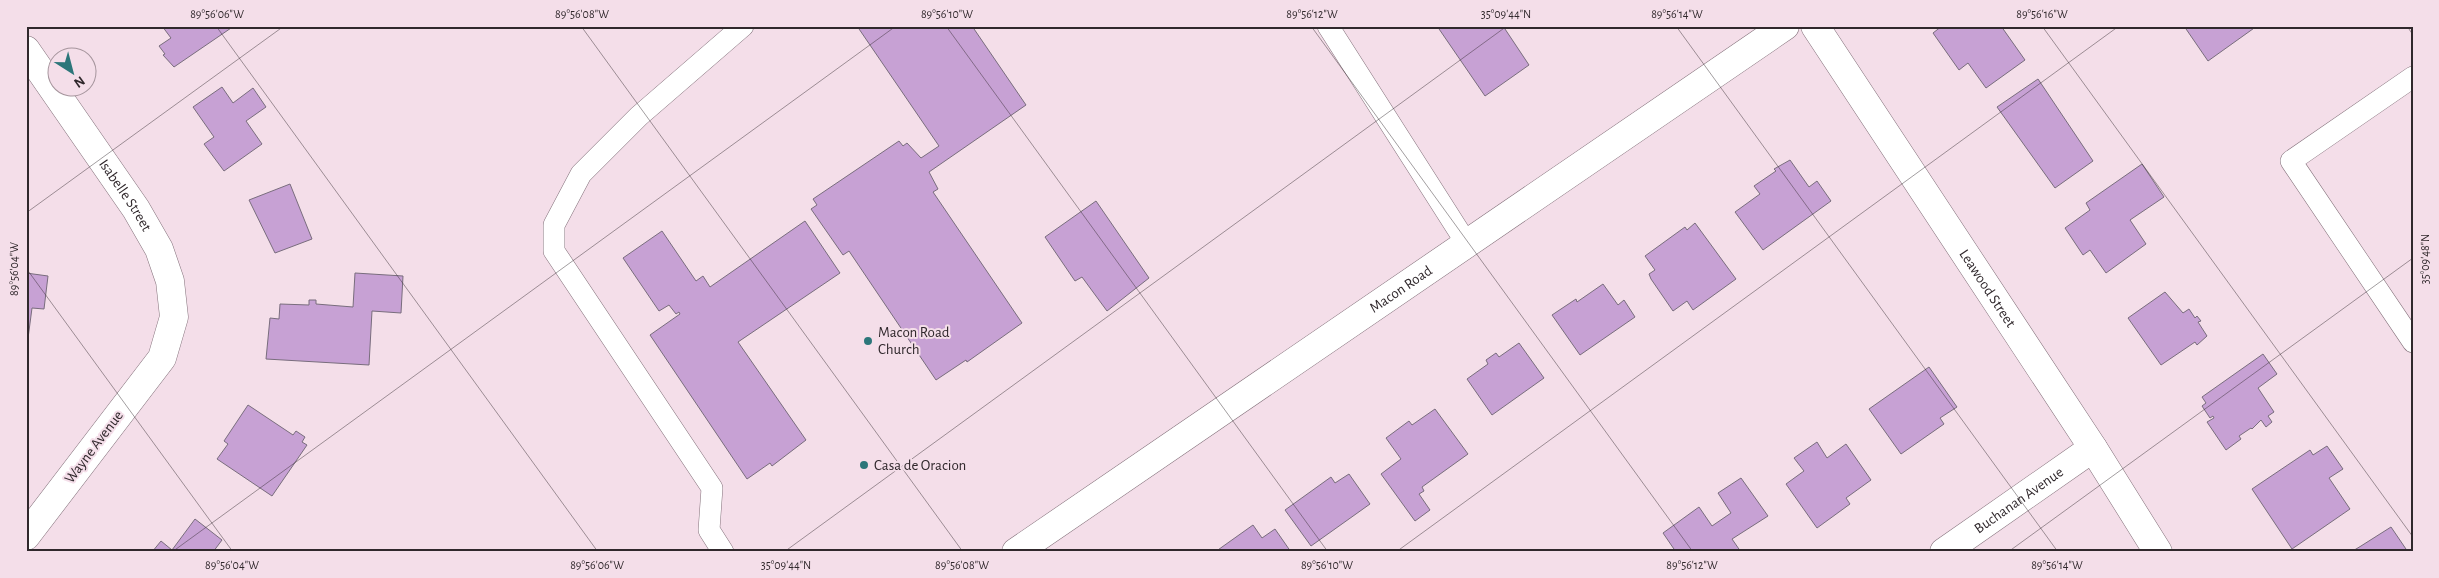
<svg xmlns="http://www.w3.org/2000/svg" width="2439" height="578" viewBox="0 0 2439 578" font-family="'Alegreya Sans',sans-serif">
	<style>
		.building { fill: #c7a1d4; stroke: #796d7d }
		.lines { fill: none; stroke-linecap: round; stroke-linejoin: round }
		.lane-casing { stroke: #83707a; stroke-width: 22 }
		.street-casing { stroke: #83707a; stroke-width: 29 }
		.secondary-casing { stroke: #83707a; stroke-width: 29 }
		.lane { stroke: #fff; stroke-width: 21 }
		.street { stroke: #fff; stroke-width: 28 }
		.secondary { stroke: #fff; stroke-width: 28 }
		.ticks { fill: none; stroke: #30282c; stroke-width: 1; stroke-opacity: 0.45 }
		.poi-dot { fill: #2c767a; stroke: #f4dee9; stroke-width: 2 }
		.labels { text-anchor: middle; dominant-baseline: central; stroke-width: 4; stroke-linejoin: round; paint-order: stroke }
		.street-label { font-size: 15px; fill: #30282c; stroke: #f4dee9 }
		.poi-label { font-size: 15px; fill: #30282c; stroke: #f4dee9; text-anchor: start }
		.neatline { fill: none; stroke: #30282c; stroke-width: 2 }
		.ticks-label { font-size: 12px; text-anchor: middle; fill: #30282c }
	</style>
	<rect width="100%" height="100%" fill="#f4dee9"/>
	<!-- building -->
	<g class="building">
		<polygon points="162,26 234,26 174,67 163,55 165,54 159,46 171,38"/>
		<polygon points="857,26 972,26 1026,105 929,172 938,189 933,192 1022,323 967,362 966,360 936,380 849,251 843,255 811,209 817,205 813,199 899,141 903,146 907,143 921,158 939,146"/>
		<polygon points="1437,26 1503,26 1529,65 1485,96"/>
		<polygon points="1942,26 2001,26 2025,60 1986,88 1968,63 1959,70 1933,33"/>
		<polygon points="2184,26 2257,26 2208,61"/>
		<polygon points="2038,79 2093,161 2055,188 1997,107"/>
		<polygon points="222,87 233,103 253,88 266,107 246,121 262,144 224,171 204,144 214,137 193,107"/>
		<polygon points="1790,160 1809,187 1817,181 1831,201 1763,250 1735,212 1760,194 1754,186 1776,171 1774,169"/>
		<polygon points="2142,164 2164,197 2130,220 2146,244 2106,273 2090,250 2083,255 2065,228 2090,210 2086,203"/>
		<polygon points="290,184 312,239 275,253 249,200"/>
		<polygon points="1096,201 1149,278 1107,311 1082,277 1075,281 1045,237"/>
		<polygon points="805,221 840,273 738,342 806,440 772,466 770,463 747,479 650,335 680,314 679,312 676,314 669,305 659,311 623,258 662,231 696,281 703,276 710,287"/>
		<polygon points="1695,223 1736,279 1693,310 1687,301 1673,311 1651,279 1649,274 1655,270 1645,256 1685,227 1687,230"/>
		<polygon points="26,273 48,276 44,309 32,308 27,346"/>
		<polygon points="355,273 403,276 401,313 372,311 369,365 266,359 270,318 279,319 280,304 309,305 309,300 316,300 316,304 353,307"/>
		<polygon points="1603,284 1618,305 1624,300 1635,317 1580,355 1552,315 1576,299 1577,302"/>
		<polygon points="2165,292 2183,313 2189,309 2195,318 2197,316 2201,321 2198,322 2207,336 2197,345 2195,342 2161,365 2128,318"/>
		<polygon points="1519,343 1544,378 1492,415 1467,379 1488,364 1486,360 1496,353 1499,357"/>
		<polygon points="2263,354 2277,374 2258,388 2274,412 2268,416 2272,422 2266,427 2261,420 2252,429 2251,428 2239,436 2241,439 2226,450 2207,422 2214,418 2213,416 2210,418 2202,406 2206,403 2202,397"/>
		<polygon points="1929,367 1957,407 1940,418 1944,424 1901,454 1869,409"/>
		<polygon points="248,405 293,435 296,431 305,437 302,442 307,445 272,496 217,459 228,444 224,441"/>
		<polygon points="1435,409 1468,454 1422,487 1424,491 1419,494 1430,510 1415,521 1381,474 1401,459 1386,438 1409,421 1412,425"/>
		<polygon points="1817,442 1827,458 1846,444 1871,480 1846,498 1850,504 1817,528 1786,484 1804,471 1794,458"/>
		<polygon points="2327,446 2343,469 2329,478 2350,509 2292,549 2252,489 2310,450 2313,455"/>
		<polygon points="1349,474 1370,504 1311,546 1285,510 1331,477 1335,483"/>
		<polygon points="1741,478 1768,516 1732,539 1741,552 1676,552 1663,533 1699,507 1712,526 1731,513 1718,493"/>
		<polygon points="195,519 222,540 213,552 152,552 161,541 172,550"/>
		<polygon points="1253,525 1262,538 1275,529 1291,552 1215,552"/>
		<polygon points="2391,527 2408,552 2351,552 2361,546"/>
	</g>
	<g class="lines">
		<!-- lane casing -->
		<g class="lane-casing">
			<g id="lane">
				<polyline points="1328,26 1467,244"/>
				<polyline points="2413,77 2291,161 2413,342"/>
				<polyline points="723,552 709,530 712,488 554,251 554,225 581,174 639,116 743,26"/>
			</g>
		</g>
		<!-- street casing -->
		<g class="street-casing">
			<g id="street">
				<path id="s1" d="M1815 26 2093 448 2158 552"/>
				<path id="s2" d="M26 50 136 209 159 249 170 281 174 317 162 358 26 536"/>
				<path id="s3" d="M1944 552 2093 448"/>
			</g>
		</g>
		<!-- secondary casing -->
		<g class="secondary-casing">
			<g id="secondary">
				<path id="s4" d="M1016 552 1785 26"/>
			</g>
		</g>
		<!-- lane -->
		<use href="#lane" class="lane"/>
		<!-- street -->
		<use href="#street" class="street"/>
		<!-- secondary -->
		<use href="#secondary" class="secondary"/>
	</g>
	<!-- ticks -->
	<path class="ticks" d="M216 26 598 552M581 26 963 552M946 26 1328 552M1311 26 1693 552M1676 26 2058 552M2042 26 2413 537M2407 26 2413 35M26 213 284 26M26 268 233 552M172 552 896 26M784 552 1507 26M1396 552 2119 26M2008 552 2413 258"/>
	<!-- markers -->
	<g class="poi-dot">
		<circle cx="868" cy="341" r="5"/>
		<circle cx="864" cy="465" r="5"/>
	</g>
	<g class="labels">
		<!-- street labels -->
		<g class="street-label">
			<text stroke="none"><textPath href="#s2" startOffset="176">Isabelle Street</textPath></text>
			<text stroke="none"><textPath href="#s1" startOffset="314">Leawood Street</textPath></text>
			<text stroke="none"><textPath href="#s4" startOffset="466">Macon Road</textPath></text>
			<text transform="translate(94 447) rotate(-53)">Wayne Avenue</text>
			<text stroke="none"><textPath href="#s3" startOffset="91">Buchanan Avenue</textPath></text>
		</g>
		<!-- poi labels -->
		<g class="poi-label">
			<text x="878" y="332">Macon Road<tspan x="878" dy="17">Church</tspan></text>
			<text x="874" y="465">Casa de Oracion</text>
		</g>
	</g>
	<!-- border -->
	<rect width="2439" height="578" fill="none" stroke="#f4dee9" stroke-width="55"/>
	<!-- north arrow -->
	<g transform="translate(72 72) rotate(144)"><circle r="24" fill="#f4dee9" stroke="#a6959d"/>
	<path d="M0-4L9 19L0 12L-9 19Z" fill="#2c767a"/>
	<text y="-8" font-size="14" font-weight="bold" text-anchor="middle" fill="#30282c">N</text>
	</g>
	<rect x="28" y="28" width="2384" height="522" class="neatline"/>
	<g class="ticks-label">
		<text x="217" y="18">89°56'06"W</text>
		<text x="582" y="18">89°56'08"W</text>
		<text x="947" y="18">89°56'10"W</text>
		<text x="1312" y="18">89°56'12"W</text>
		<text x="1506" y="18">35°09'44"N</text>
		<text x="1677" y="18">89°56'14"W</text>
		<text x="2042" y="18">89°56'16"W</text>
		<text transform="translate(2425 259) rotate(-90)" y="4">35°09'48"N</text>
		<text transform="translate(14 269) rotate(-90)" y="4">89°56'04"W</text>
		<text x="232" y="569">89°56'04"W</text>
		<text x="597" y="569">89°56'06"W</text>
		<text x="786" y="569">35°09'44"N</text>
		<text x="962" y="569">89°56'08"W</text>
		<text x="1327" y="569">89°56'10"W</text>
		<text x="1692" y="569">89°56'12"W</text>
		<text x="2057" y="569">89°56'14"W</text>
	</g>
</svg>
